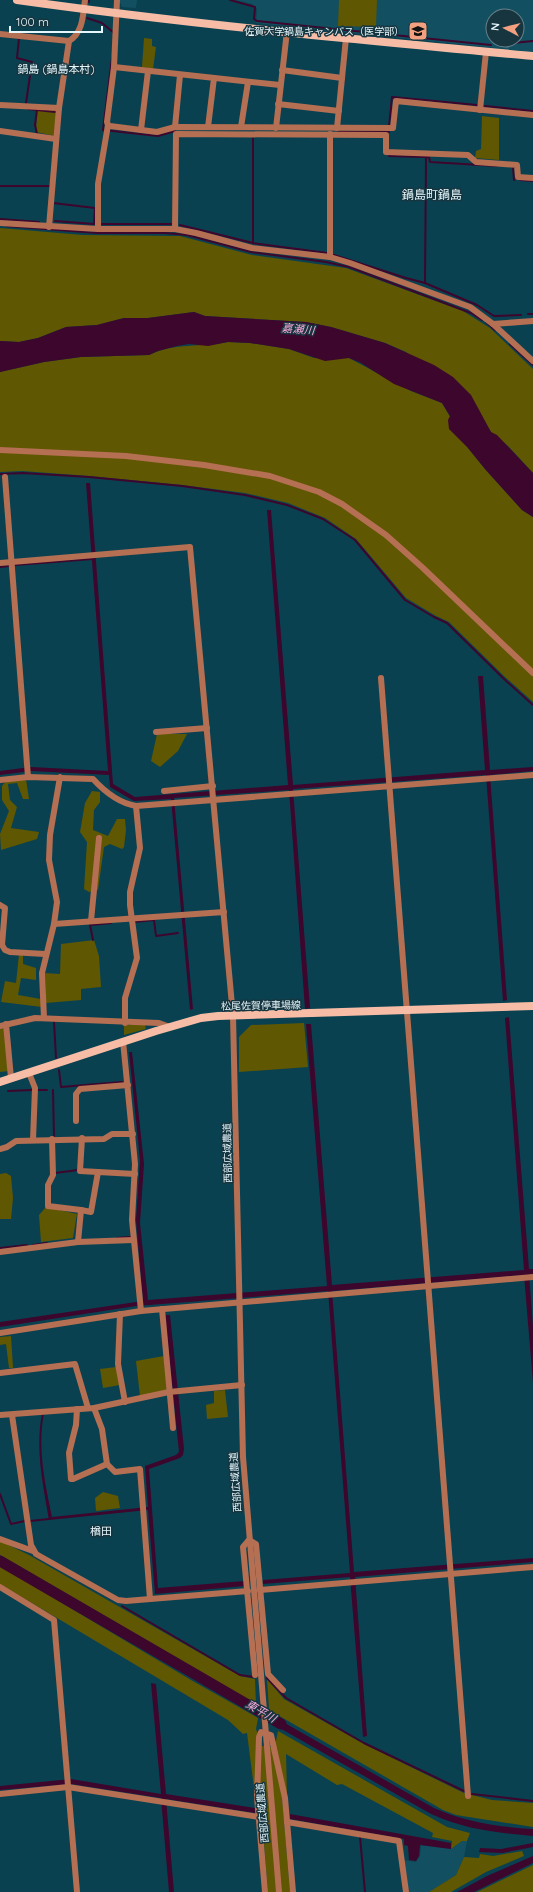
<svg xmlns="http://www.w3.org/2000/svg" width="533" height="1892" viewBox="0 0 533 1892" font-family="Quicksand,'Noto Sans JP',sans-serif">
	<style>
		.built { fill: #124f61; fill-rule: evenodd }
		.green { fill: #5f5702 }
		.water { fill: #3d062d }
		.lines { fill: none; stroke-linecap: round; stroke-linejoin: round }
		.stream { stroke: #3d062d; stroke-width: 2 }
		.river { stroke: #3d062d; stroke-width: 11 }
		.minor { stroke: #b56f53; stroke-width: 6 }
		.major { stroke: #f6bca5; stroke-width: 8 }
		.labels { text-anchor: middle; stroke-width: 3; stroke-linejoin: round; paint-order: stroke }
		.poi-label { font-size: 10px; fill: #e5f6fc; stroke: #17353f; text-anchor: end }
		.street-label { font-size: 10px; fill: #e5f6fc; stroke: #17353f }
		.neighbourhood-label { font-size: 11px; fill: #e5f6fc; stroke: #17353f }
		.water-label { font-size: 11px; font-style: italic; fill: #fbaadb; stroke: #17353f }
		.quarter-label { font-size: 12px; fill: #e5f6fc; stroke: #17353f }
	</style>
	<rect width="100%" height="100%" fill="#0a4151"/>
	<!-- built -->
	<g class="built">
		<polygon points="119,0 137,0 136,8 122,7"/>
		<path d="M235 0H533V52L256 23 257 9 252 4ZM493 16H517V40H493Z"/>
		<polygon points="462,1841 467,1841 464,1857 456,1875 429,1892 408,1892 404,1860 416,1862 420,1856 421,1845 451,1849"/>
	</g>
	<!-- green -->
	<g class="green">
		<polygon points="339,0 377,0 376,27 338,26"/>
		<polygon points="144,38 152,39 152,46 156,47 153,69 142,67"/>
		<polygon points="37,109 57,110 55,136 36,132"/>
		<polygon points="482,116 499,118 499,160 475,158 476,151 481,149"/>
		<polygon points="0,228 83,235 180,236 252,255 346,268 463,311 490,328 533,369 533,473 508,446 491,432 485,423 406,352 385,343 331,327 306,322 205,316 194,312 148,318 124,318 97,325 66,327 38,338 19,342 0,341"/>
		<path d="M228 342 250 343 289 349 314 358H349L411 391 442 403 468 448 485 469 522 510 533 517V702L504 676 449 622 436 616 406 598 356 539 325 518 288 503 245 493 182 485 89 476 22 471 0 472V372L44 362 81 357 149 355C176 342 199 348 228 342Z"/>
		<polygon points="157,734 187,734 178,751 160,767 151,761"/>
		<polygon points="26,779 29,799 23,799 17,783 8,784 10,800 17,807 11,828 39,832 37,839 1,850 0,834 9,811 2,800 2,786 6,781"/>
		<polygon points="92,791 100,792 100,802 94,810 93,830 108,836 117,819 125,819 126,830 124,847 122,849 110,844 104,847 98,890 89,892 84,889 87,842 80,832 85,803"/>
		<polygon points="94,940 99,956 101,987 81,989 81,1000 46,1003 45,973 60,974 61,944"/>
		<polygon points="19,954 23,954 23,964 36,968 36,980 21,978 18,995 41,999 42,1007 1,1002 5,981 16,983"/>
		<polygon points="304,1023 308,1067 239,1072 239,1037 251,1025"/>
		<polygon points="124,1025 145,1025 146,1029 124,1035"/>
		<polygon points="5,1028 9,1071 0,1072 0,1029"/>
		<polygon points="6,1173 11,1176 13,1198 11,1219 0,1219 0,1174"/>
		<polygon points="46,1207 77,1214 73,1238 41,1242 39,1215"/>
		<polygon points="11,1336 13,1368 9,1368 6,1344 0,1345 0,1337"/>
		<polygon points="164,1356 167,1390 140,1396 136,1361"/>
		<polygon points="116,1367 120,1385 103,1388 100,1369"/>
		<polygon points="225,1390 228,1417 207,1419 206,1405 214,1403 214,1391"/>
		<polygon points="103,1492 118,1496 120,1508 96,1511 95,1498"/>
		<polygon points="0,1541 29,1555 240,1676 255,1679 256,1704 0,1555"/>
		<polygon points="0,1566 191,1680 258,1718 256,1729 262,1746 271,1747 276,1741 278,1731 447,1827 470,1833 467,1841 462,1841 451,1849 452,1841 432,1837 433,1833 342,1784 337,1785 286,1754 287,1793 282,1796 290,1892 268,1892 260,1795 254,1788 247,1733 243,1734 228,1720 0,1584"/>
		<polygon points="267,1679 284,1699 364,1744 464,1793 492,1800 533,1803 533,1827 456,1815 443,1810 269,1710"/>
		<polygon points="522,1851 524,1856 486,1872 451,1892 429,1892 456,1875 464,1857 479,1858 480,1854 493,1856"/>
		<polygon points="533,1865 533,1892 477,1892"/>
	</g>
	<!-- water -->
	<g class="water">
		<polygon points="194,312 205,316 306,322 331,327 385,343 434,365 453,377 471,395 491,432 497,435 533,473 533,517 522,510 485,469 468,448 449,429 448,420 450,416 442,403 394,384 361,363 349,358 325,361 289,349 250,343 228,342 208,346 189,344 177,346 158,351 149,355 81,357 44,362 0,372 0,341 19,342 38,338 66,327 97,325 124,318 148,318"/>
		<polygon points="86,483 90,483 113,784 135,797 288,785 267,510 271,510 293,785 485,770 478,676 483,676 490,770 533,767 533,771 490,775 507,1000 503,1001 486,775 293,789 310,1008 305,1009 289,790 174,798 193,1009 190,1010 171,799 134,801 110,787 109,775 31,771 0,775 0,771 31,767 108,771"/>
		<polygon points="509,1017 529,1269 533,1269 533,1274 529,1274 533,1327 533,1383 524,1275 332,1291 354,1572 533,1558 533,1562 355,1577 367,1736 363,1737 350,1577 263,1584 263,1580 350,1573 328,1291 136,1306 0,1327 0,1322 143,1301 136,1220 140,1160 129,1052 132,1052 144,1164 140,1223 148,1300 327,1286 306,1024 311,1024 332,1285 524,1270 505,1018"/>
		<path d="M165 1315H170L184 1449 183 1455 180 1458 149 1469 158 1588 244 1581 245 1586 155 1594 148 1510 49 1520C43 1485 35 1449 42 1414L44 1413C37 1448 45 1483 52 1517L148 1507 145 1466 176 1455 179 1452Z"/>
		<polygon points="151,1683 156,1684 166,1794 255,1808 255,1813 166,1799 174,1892 169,1892 161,1798 71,1784 0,1790 0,1786 71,1779 161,1794"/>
		<path d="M269 1714 434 1808C465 1822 499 1827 533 1829V1836C498 1833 463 1829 431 1814L269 1722Z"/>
		<polygon points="290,1814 451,1843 451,1849 420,1845 419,1856 416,1861 409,1860 408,1846 404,1845 404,1839 290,1819"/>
		<polygon points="533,1843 533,1847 502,1853 479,1852 480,1848 501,1849"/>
		<polygon points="533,1856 533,1863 474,1892 457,1892 487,1876"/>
	</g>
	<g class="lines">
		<!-- stream -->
		<g class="stream">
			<polyline points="230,0 255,7 254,19 257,21 491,45"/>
			<polyline points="89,2 89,0"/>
			<polyline points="87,18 102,23 113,32"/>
			<polyline points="19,38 17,58 32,62 26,103"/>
			<polyline points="502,44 533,41"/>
			<polyline points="112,58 103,130 158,136 175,131"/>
			<polyline points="485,106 533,111"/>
			<polyline points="28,109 37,110 35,125 37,134"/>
			<polyline points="37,110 55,112"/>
			<polyline points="389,126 392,97 477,105"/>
			<polyline points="338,132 389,132"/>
			<polyline points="253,138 253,243"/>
			<polyline points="389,156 426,157 429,157 430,162 497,166"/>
			<polyline points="513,167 514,180"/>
			<polyline points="520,180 533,181"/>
			<polyline points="0,186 50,186"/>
			<polyline points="53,203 95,208 94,224 55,221"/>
			<polyline points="0,219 39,222"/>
			<polyline points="102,224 171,224"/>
			<polyline points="180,225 253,243 327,253"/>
			<polyline points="7,226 97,233 165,233 187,235 251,252 326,262 349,267 471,313 482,320"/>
			<polyline points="334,255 406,278 425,283 477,305 494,316 521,315"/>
			<polyline points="425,283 426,157"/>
			<polyline points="528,314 533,314"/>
			<polyline points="486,322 495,330"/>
			<polyline points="510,344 533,365"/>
			<polyline points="0,474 23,473 89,477 182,486 245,495 287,505 323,519 355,540 405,600 434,617 447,623 503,678 533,705"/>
			<polyline points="15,565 92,559"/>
			<polyline points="0,567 9,566"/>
			<polyline points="134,922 154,920 156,936 178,933"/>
			<polyline points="93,940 90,925 111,923"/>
			<polyline points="54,1022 56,1058"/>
			<polyline points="59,1070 61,1087 122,1082"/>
			<polyline points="37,1090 47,1090"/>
			<polyline points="53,1090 54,1139"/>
			<polyline points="8,1091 32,1090"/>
			<polyline points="55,1173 78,1170"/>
			<polyline points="117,1238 130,1237"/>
			<polyline points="33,1245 47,1243"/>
			<polyline points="0,1248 27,1245"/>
			<polyline points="0,1494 11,1524 25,1521"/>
			<polyline points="30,1521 49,1519"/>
			<polyline points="122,1606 240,1675 254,1677"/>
			<polyline points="267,1678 286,1698 364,1743 464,1791"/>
			<polyline points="472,1794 533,1801"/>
			<polyline points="360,1837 365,1892"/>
		</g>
		<!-- river -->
		<polyline class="river" points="0,1561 281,1724"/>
		<!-- minor -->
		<g class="minor">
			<polyline points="117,0 114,67 107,122 108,125 110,126 157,132 175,127 393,128 396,101 533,115"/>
			<polyline points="0,34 69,41"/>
			<polyline points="114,67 280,85"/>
			<polyline points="282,70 342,78"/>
			<polyline points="278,104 339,111"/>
			<polyline points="0,105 59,108"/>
			<polyline points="480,110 486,52"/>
			<polyline points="175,127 180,75"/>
			<polyline points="208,127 214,78"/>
			<polyline points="241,127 248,82"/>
			<polyline points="276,128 287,31"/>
			<polyline points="337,128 346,38"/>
			<polyline points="141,130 148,71"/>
			<polyline points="0,131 56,139"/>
			<polyline points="330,134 330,257"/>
			<polyline points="0,223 98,229 175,229 196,233 252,248 330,257 350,263 470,307 493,324 533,361"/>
			<path d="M49 227 59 108 69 41C83 33 83 15 85 0"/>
			<polyline points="98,229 98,184 108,125"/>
			<polyline points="175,229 176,134 386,135 386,152 468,155 476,162 517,165 518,177 533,178"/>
			<polyline points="493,324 533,321"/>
			<polyline points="0,450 126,456 204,465 270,476 319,492 342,504 386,535 423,568 533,673"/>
			<polyline points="5,477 28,777"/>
			<polyline points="0,563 190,547 233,1016 243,1457 279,1892"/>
			<polyline points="381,678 468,1796"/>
			<polyline points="156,732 207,728"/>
			<path d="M0 780 28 777 93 779C104 791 119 803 136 806L533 775"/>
			<polyline points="164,791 213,786"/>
			<polyline points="0,905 5,908 2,945 5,950 10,952 45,954"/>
			<polyline points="91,921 99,838"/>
			<polyline points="54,924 224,912"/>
			<polyline points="44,1018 42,973 54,924 57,902 49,860 50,835 60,777"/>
			<polyline points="125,1023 125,998 137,958 130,905 130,892 140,848 136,806"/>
			<polyline points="6,1024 11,1078"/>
			<polyline points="0,1026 35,1018 159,1023 170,1027"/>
			<polyline points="123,1041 135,1164 132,1220 141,1311"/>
			<polyline points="29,1073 35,1088 33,1140"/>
			<polyline points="76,1121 76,1094 80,1089 128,1085"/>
			<polyline points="82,1138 80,1171 98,1172"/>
			<polyline points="52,1139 53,1175 48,1185 48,1206 81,1210 78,1242"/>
			<polyline points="0,1149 7,1147 16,1141 104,1139 112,1134 133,1134"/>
			<polyline points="81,1210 91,1212 98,1172 135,1174"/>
			<polyline points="0,1252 78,1242 133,1240"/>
			<polyline points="162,1309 173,1428"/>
			<polyline points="120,1314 118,1364 125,1402"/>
			<polyline points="0,1333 141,1311 533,1277"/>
			<polyline points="0,1373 75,1364 88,1408"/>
			<polyline points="94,1408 102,1429 107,1464"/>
			<polyline points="77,1409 76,1425 69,1453 71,1479 73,1479 107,1464 115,1472 140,1469 150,1599"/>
			<polyline points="0,1415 94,1408 169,1392 242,1385"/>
			<polyline points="12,1415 31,1545 36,1554 118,1600 126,1601 248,1591"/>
			<polyline points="0,1539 33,1551"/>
			<polyline points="249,1540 256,1544 268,1674 283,1690"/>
			<polyline points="249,1540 243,1547 255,1675"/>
			<polyline points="0,1587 54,1620 77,1892"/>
			<polyline points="260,1590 533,1567"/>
			<polyline points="0,1794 68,1787 259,1817"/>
			<polyline points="287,1822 399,1841 406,1892"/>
			<polyline points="265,1892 257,1797 259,1737 261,1732 271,1735 285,1798 293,1892"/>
		</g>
		<!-- major -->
		<g class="major">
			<path d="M17 0C188 24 361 40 533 56"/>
			<polyline points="0,1082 156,1031 201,1018 218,1016 533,1006"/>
		</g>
	</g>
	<!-- icons -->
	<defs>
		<symbol id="university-square" viewBox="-11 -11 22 22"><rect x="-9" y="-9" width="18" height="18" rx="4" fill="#f2a07f" stroke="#17353f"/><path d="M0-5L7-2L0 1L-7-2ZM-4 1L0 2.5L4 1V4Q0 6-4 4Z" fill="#111"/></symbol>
	</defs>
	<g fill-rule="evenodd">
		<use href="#university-square" x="407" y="20" width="22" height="22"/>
	</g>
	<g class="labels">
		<!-- poi labels -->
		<g class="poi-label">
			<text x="404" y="35">佐賀大学鍋島キャンパス（医学部）</text>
		</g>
		<!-- street labels -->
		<g class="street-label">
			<text transform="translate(261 1005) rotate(-1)" y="4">松尾佐賀停車場線</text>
			<text transform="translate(227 1153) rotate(-91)" y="4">西部広域農道</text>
			<text transform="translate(235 1482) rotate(-94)" y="4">西部広域農道</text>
			<text transform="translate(262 1813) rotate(-95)" y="4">西部広域農道</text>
		</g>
		<!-- neighbourhood labels -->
		<g class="neighbourhood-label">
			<text x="56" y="73">鍋島 (鍋島本村)</text>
			<text x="101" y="1535">楢田</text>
		</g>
		<!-- water labels -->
		<g class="water-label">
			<text transform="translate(298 329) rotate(5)" y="4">嘉瀬川</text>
			<text transform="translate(261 1711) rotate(30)" y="4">東平川</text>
		</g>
		<!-- quarter labels -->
		<g class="quarter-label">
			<text x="432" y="199">鍋島町鍋島</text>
		</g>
	</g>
	<!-- north arrow -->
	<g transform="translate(505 28) rotate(277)"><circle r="19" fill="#17353f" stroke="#69828b"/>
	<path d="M0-3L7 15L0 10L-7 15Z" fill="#f2a07f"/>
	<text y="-6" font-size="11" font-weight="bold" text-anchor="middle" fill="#e5f6fc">N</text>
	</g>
	<!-- scale -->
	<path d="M10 26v6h92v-6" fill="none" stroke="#e5f6fc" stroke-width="2"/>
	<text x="16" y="26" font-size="12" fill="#e5f6fc" stroke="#17353f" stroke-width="3" paint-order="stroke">100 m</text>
</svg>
